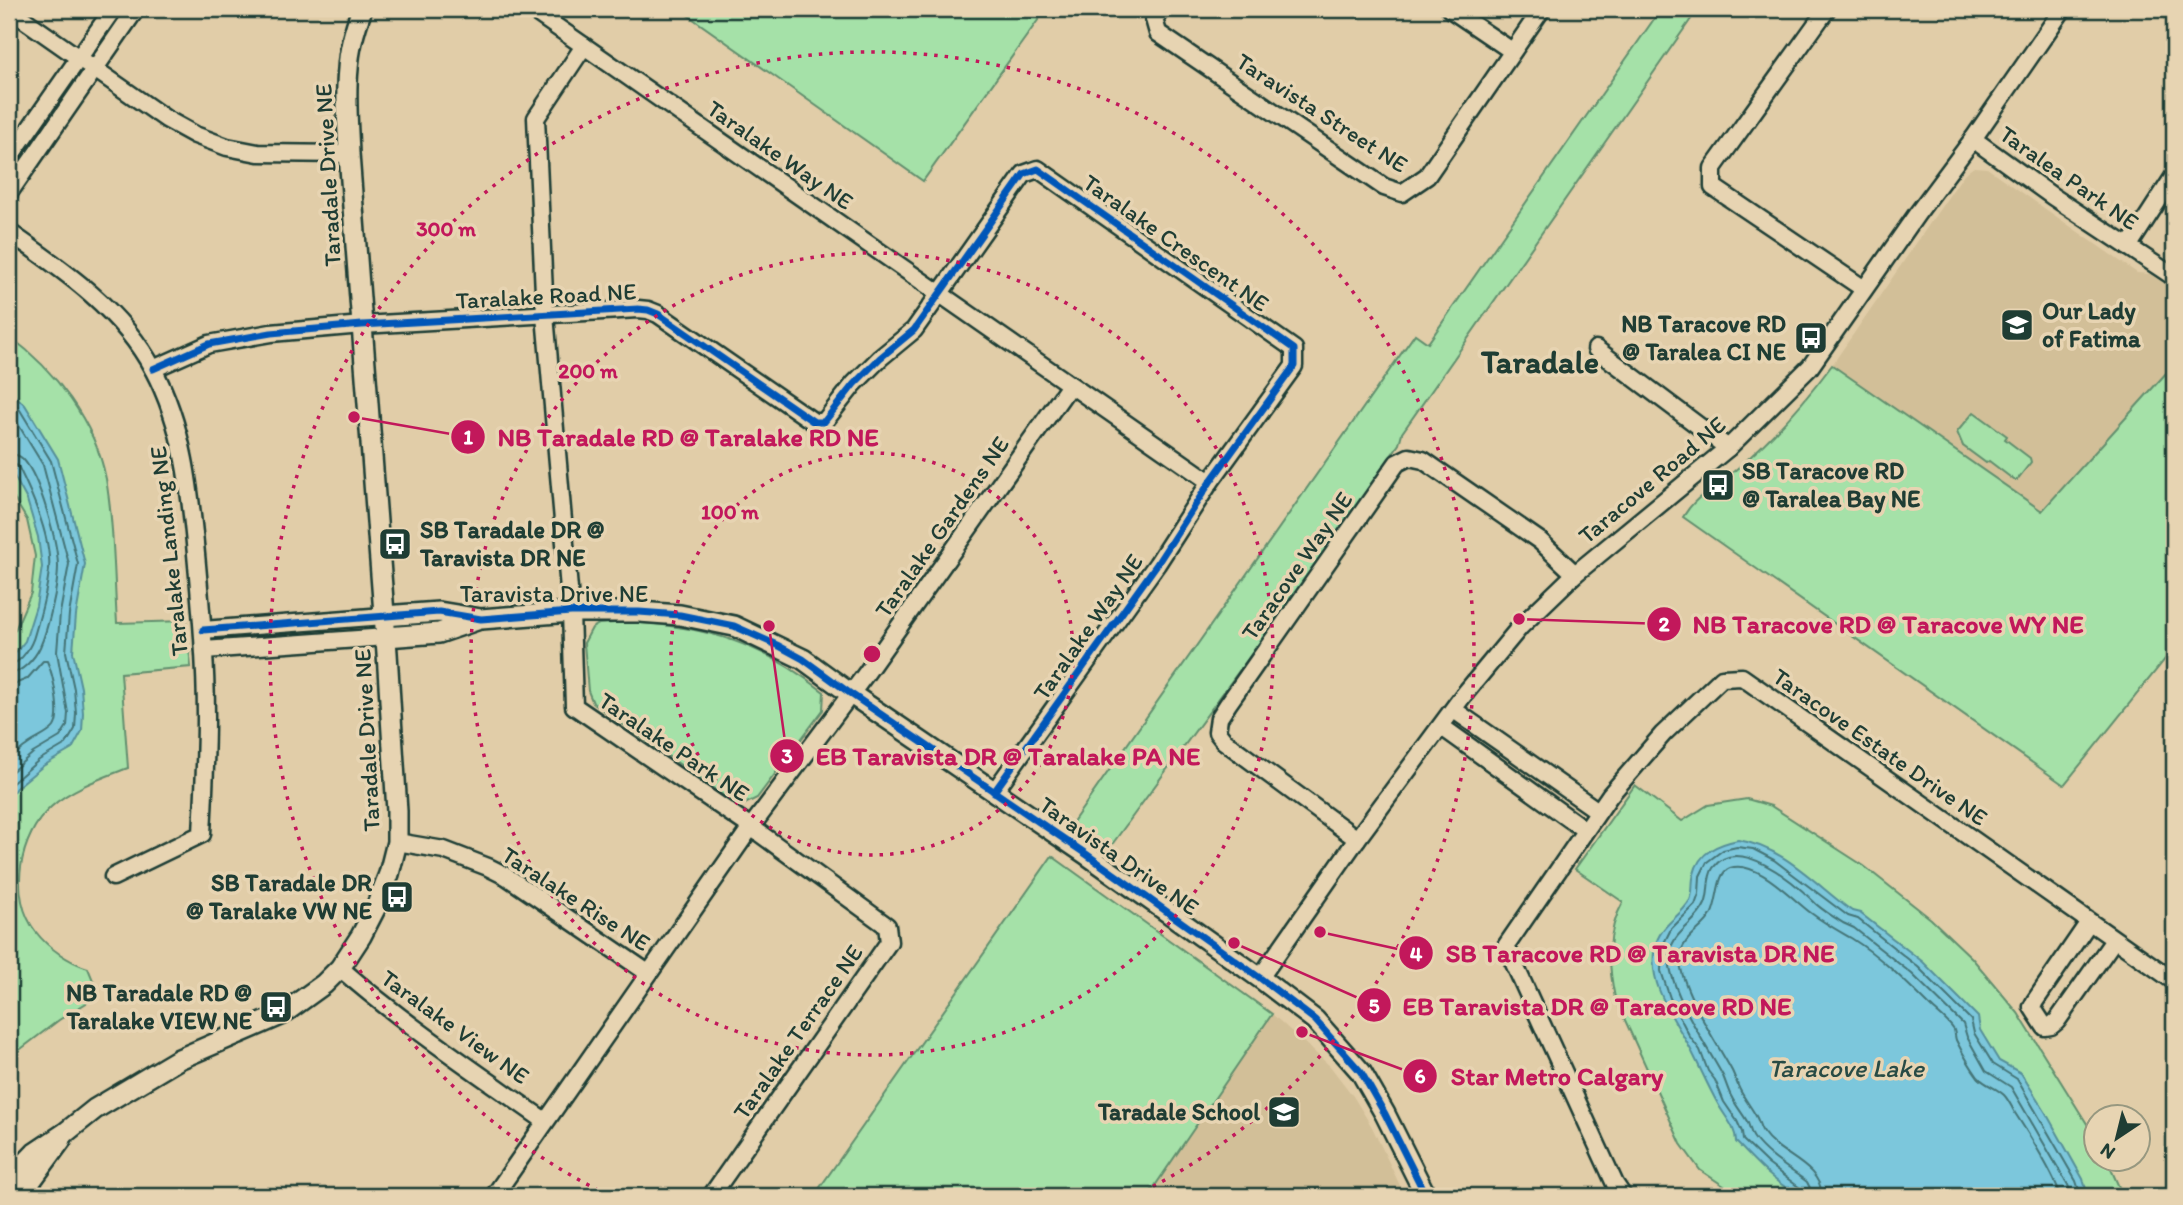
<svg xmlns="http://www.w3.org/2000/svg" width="2183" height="1205" viewBox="0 0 2183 1205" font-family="Itim,sans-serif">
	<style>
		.built { fill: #d2bf98 }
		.green { fill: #a5e1a8; stroke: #628f6e; stroke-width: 2 }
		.water { fill: #7cc7dc; stroke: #579099; stroke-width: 2 }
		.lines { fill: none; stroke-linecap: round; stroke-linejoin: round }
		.shore { stroke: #447477; stroke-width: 2 }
		.minor-casing { stroke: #1f3d34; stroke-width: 21 }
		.tertiary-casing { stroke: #1f3d34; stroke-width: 24 }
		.minor { stroke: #e7d4b2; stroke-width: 16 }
		.tertiary { stroke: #e7d4b2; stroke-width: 19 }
		.cycleway-casing { stroke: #e7d4b2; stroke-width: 11 }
		.cycleway { stroke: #0057b8; stroke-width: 7 }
		.ring { fill: none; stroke: #c2185b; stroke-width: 3.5; stroke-dasharray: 3.5 7 }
		.labels { text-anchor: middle; stroke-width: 7; stroke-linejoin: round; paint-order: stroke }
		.street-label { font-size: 24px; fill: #1f3d34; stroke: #e7d4b2 }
		.poi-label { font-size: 24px; font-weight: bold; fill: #1f3d34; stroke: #e7d4b2; text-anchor: end }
		.water-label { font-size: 26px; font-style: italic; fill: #284b45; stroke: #e7d4b2 }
		.district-label { font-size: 32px; font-weight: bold; fill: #1f3d34; stroke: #e7d4b2 }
		.centre { fill: #c2185b; stroke: #e7d4b2; stroke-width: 3.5 }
		.ring-label { font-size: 21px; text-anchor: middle; font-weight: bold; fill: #c2185b; stroke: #e7d4b2; stroke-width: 7; stroke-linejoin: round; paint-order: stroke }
		.leader { fill: none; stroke: #c2185b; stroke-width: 2.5 }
		.callout-dot { fill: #c2185b; stroke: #e7d4b2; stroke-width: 2.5 }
		.mark-label { font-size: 21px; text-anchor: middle; font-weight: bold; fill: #fff }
		.callout-label { font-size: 26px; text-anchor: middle; font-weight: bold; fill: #c2185b; stroke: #e7d4b2; stroke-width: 7; stroke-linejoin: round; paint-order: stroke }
	</style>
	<rect width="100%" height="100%" fill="#e1cda8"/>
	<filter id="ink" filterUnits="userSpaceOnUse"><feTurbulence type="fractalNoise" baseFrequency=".0143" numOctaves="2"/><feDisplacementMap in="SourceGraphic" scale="14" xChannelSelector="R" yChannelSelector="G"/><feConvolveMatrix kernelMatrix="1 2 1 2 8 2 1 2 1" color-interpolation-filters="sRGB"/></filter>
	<g filter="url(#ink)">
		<!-- built -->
		<g class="built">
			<polygon points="1974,167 1987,168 2137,273 2150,274 2174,290 2174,360 2168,371 2042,512 1832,365 1964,174"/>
			<polygon points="1272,1014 1330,1066 1353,1096 1372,1127 1405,1196 1148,1196"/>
		</g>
		<!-- green -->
		<g class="green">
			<polygon points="679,9 1046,9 923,181"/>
			<polygon points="1661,9 1698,9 1402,433 1399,444 1313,570 1105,854 1068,829 1415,334 1428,343"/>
			<path d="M9 336C55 370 95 422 106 479 114 526 114 576 117 623L186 621 191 667 121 673 128 768C102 778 72 788 51 807 19 836 8 896 36 932 48 948 69 962 88 968L99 995 59 1020 9 1058V637L15 630 31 593 35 556 27 520 9 490Z"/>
			<path d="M1832 365 2042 511 2168 371 2174 376V648L2064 785 1683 517C1696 495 1713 489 1732 473 1769 442 1803 404 1832 365Z"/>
			<polygon points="1974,412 2007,436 2005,439 2030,458 2031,462 2017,480 2014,480 1989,461 1986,463 1963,446 1957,432"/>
			<path d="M631 622C709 627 761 643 824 692L823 710 757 798 743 805 734 803 593 703 588 691 584 643 592 628 599 624Z"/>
			<path d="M1635 785 1682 821 1708 805 1747 799 1771 806 1864 866 1931 919 1972 958 2018 1013 2094 1135 2096 1160H2107L2123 1196H1739L1700 1170 1681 1144 1615 998C1608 964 1606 933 1623 902L1575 869Z"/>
			<polygon points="1052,856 1272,1014 1148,1196 814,1196"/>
		</g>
		<!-- water -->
		<g class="water">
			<polygon points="9,390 25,405 58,459 85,564 76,615 73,652 81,688 83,713 82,731 72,749 43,766 16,788 9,797 9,661 25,641 36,606 42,567 38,537 27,500 9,467"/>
			<path d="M1738 840C1784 847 1816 885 1852 911L1860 913 1923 962 1978 1017 1980 1030 1999 1061 2021 1073 2046 1113 2083 1179 2088 1196H1802C1776 1186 1755 1161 1736 1142 1736 1127 1725 1117 1718 1104 1709 1088 1702 1072 1694 1056 1678 1023 1646 986 1655 947 1660 924 1680 918 1690 900 1694 891 1691 883 1694 874 1699 852 1718 844 1738 840Z"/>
		</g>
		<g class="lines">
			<!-- shore -->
			<g class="shore">
				<polyline points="9,399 20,410 51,461 78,564 69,614 66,652 74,689 76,713 75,729 66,744 39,760 9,786"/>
				<polyline points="9,411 13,416 43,465 69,564 60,613 57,652 68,713 67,726 60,737 33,753 9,774"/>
				<path d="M9 454C15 454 19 455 23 459 40 477 58 543 58 567 58 587 48 629 40 647 35 658 22 673 9 674"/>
				<path d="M9 463 18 466C32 494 52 539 49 570 47 591 41 613 35 633 32 645 22 663 9 665"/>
				<path d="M9 684 17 683 27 679 43 661H47C53 674 62 715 54 727 48 735 34 739 26 746 20 750 15 755 9 760"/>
				<polyline points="1803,1196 1800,1188 1768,1164 1743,1140 1742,1132 1737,1121 1724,1102 1715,1080 1708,1071 1700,1050 1690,1037 1670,998 1661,971 1662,947 1671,929 1695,905 1699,894 1700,876 1707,862 1723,850 1737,847 1753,849 1774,860 1848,916 1858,919 1918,967 1971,1020 1974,1033 1993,1064 2017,1079 2076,1181 2081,1196"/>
				<path d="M1811 1196 1810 1188 1807 1182C1790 1169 1767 1156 1754 1138 1751 1134 1750 1128 1748 1123 1743 1114 1736 1106 1731 1096 1728 1090 1726 1083 1723 1076 1708 1048 1663 982 1670 951 1675 930 1697 923 1705 904 1710 893 1706 879 1713 868 1737 834 1794 882 1813 901 1821 910 1833 916 1843 923L1854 928 1912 974 1963 1024 1967 1037 1986 1071 2011 1087 2068 1185 2072 1196"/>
				<path d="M1822 1196C1821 1164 1779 1156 1763 1132 1760 1128 1759 1122 1757 1118 1752 1108 1745 1100 1740 1090 1737 1084 1735 1077 1732 1071 1718 1045 1678 985 1680 957 1682 937 1703 930 1711 915 1719 901 1716 873 1730 868 1756 859 1792 899 1811 913 1824 923 1837 930 1851 938 1880 956 1907 983 1931 1007 1938 1014 1949 1022 1954 1030 1955 1033 1955 1037 1956 1040 1962 1052 1970 1066 1978 1077 1985 1085 1996 1087 2004 1095 2008 1099 2012 1107 2015 1113 2030 1136 2052 1170 2061 1196"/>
			</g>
			<defs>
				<g id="minor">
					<polyline points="9,9 166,119 195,135 227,147 258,153 349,154"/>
					<polyline points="531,9 1210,482"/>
					<polyline points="1162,9 1154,19 1158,33 1384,187 1402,193 1427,176 1542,9"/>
					<polyline points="1450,9 1512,51"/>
					<polyline points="1827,9 1713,168 1713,187 1864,289"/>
					<polyline points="584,46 536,118 545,315 571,612 574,706 751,827 887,926 889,942 711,1196"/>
					<polyline points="1973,139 2052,196 2174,277"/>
					<polyline points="9,158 113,9"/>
					<polyline points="9,193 136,9"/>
					<path d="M9 232C62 269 122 310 153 369 184 427 190 490 196 554 201 608 206 663 206 717 206 756 204 795 202 834L113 877"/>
					<polyline points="2128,247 2174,176"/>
					<polyline points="1596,349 1728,448"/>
					<polyline points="153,369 209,344 271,333 362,325 638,309 648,310 658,314 814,422 824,422 854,384 880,358 914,330 1024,174 1038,169 1294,349 1294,366 1210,482 1157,564 994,792"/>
					<polyline points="203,630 384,616"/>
					<polyline points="204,650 386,637"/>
					<polyline points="1454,710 1598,811"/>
					<polyline points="1442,727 1585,830"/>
					<polyline points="1357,839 1224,741 1217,732 1219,718 1228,704 1397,463 1409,457 1423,460 1540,541 1575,574"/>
					<polyline points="397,842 444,850 488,867 506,876 648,973"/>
					<polyline points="2089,922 2035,1001 2032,1007 2045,1027 2051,1026 2057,1021 2114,940"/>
					<path d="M340 968C404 1024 476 1072 545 1121"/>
					<polyline points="1260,978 1357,839 1462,697 1520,627 1575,574 1728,448 1810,367 1917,214 1973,139 2063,9"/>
					<polyline points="494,1196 751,827 865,675 1070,385"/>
					<polyline points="1623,1196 1615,1184 1506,946 1610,795 1663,734 1722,678 1742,677 2174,981"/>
				</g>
				<g id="tertiary">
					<polyline points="384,616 439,612 481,619 571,612 639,612 680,615 734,626 803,659 851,694 1086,854 1260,978 1315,1020 1361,1072 1385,1114 1426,1196"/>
					<polyline points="386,637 439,633 477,620"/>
					<path d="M9 1180 35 1153 65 1133 95 1109 179 1059 281 1015 324 984 340 968 361 936 377 905 389 874 397 842V811L387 653 349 154C348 126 345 97 348 69 349 48 355 28 362 9"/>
					<polyline points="20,1196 61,1140"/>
				</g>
			</defs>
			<!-- minor casing -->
			<use href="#minor" class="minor-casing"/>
			<!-- tertiary casing -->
			<use href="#tertiary" class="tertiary-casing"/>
			<!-- minor -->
			<use href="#minor" class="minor"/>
			<!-- tertiary -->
			<use href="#tertiary" class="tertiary"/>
			<defs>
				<g id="cycleway">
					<polyline points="153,369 209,344 271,333 362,325 638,309 648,310 658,314 814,422 824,422 854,384 880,358 914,330 1024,174 1038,169 1294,349 1294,366 1210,482 1157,564 994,792"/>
					<polyline points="203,630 439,612 481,619 571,612 639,612 680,615 734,626 779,646 803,659 851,694 1086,854 1260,978 1315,1020 1361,1072 1385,1114 1426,1196"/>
				</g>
			</defs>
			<!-- cycleway casing -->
			<use href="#cycleway" class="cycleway-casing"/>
			<!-- cycleway -->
			<use href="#cycleway" class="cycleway"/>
		</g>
	</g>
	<!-- distance rings -->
	<g class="ring">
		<circle cx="872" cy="654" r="201"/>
		<circle cx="872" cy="654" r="401"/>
		<path d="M608 1195A602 602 0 1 1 1136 1195"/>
	</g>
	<!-- icons -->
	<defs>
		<symbol id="school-square" viewBox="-11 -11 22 22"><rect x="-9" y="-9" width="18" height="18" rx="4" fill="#1f3d34" stroke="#e7d4b2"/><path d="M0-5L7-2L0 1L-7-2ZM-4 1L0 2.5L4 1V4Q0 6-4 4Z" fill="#fff"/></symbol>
		<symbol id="bus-square" viewBox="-11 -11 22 22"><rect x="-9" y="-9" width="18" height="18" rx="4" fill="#1f3d34" stroke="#e7d4b2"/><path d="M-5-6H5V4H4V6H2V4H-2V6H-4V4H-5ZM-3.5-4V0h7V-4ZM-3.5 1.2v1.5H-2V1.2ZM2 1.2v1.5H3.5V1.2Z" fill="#fff"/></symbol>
	</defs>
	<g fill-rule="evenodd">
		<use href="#school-square" x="1998" y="306" width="38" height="38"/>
		<use href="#bus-square" x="1792" y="319" width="38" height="38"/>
		<use href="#bus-square" x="1699" y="466" width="38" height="38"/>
		<use href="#bus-square" x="376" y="525" width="38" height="38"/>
		<use href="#bus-square" x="378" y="878" width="38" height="38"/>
		<use href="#bus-square" x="257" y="988" width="38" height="38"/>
		<use href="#school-square" x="1265" y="1093" width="38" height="38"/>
	</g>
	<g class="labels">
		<!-- street labels -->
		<g class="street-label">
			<text transform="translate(1322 113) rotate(33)" y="8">Taravista Street NE</text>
			<text transform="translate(780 155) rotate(35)" y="8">Taralake Way NE</text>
			<text transform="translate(328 175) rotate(-93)" y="8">Taradale Drive NE</text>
			<text transform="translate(2069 178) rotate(35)" y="8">Taralea Park NE</text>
			<text transform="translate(1176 243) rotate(35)" y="8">Taralake Crescent NE</text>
			<text transform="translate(546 296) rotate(-3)" y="8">Taralake Road NE</text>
			<text transform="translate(1652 480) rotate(-40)" y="8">Taracove Road NE</text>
			<text transform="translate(942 527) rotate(-55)" y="8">Taralake Gardens NE</text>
			<text transform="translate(169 551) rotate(-96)" y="8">Taralake Landing NE</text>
			<text transform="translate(1297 566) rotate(-55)" y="8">Taracove Way NE</text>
			<text x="554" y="602">Taravista Drive NE</text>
			<text transform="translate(1088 627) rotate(-55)" y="8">Taralake Way NE</text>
			<text transform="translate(367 740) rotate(-93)" y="8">Taradale Drive NE</text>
			<text transform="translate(674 747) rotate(34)" y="8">Taralake Park NE</text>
			<text transform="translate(1880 747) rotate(35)" y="8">Taracove Estate Drive NE</text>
			<text transform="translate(1119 856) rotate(35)" y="8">Taravista Drive NE</text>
			<text transform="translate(576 899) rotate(33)" y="8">Taralake Rise NE</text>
			<text transform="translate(455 1027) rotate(36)" y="8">Taralake View NE</text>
			<text transform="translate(798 1032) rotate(-55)" y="8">Taralake Terrace NE</text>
		</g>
		<!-- poi labels -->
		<g class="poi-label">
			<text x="2042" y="319" text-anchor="start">Our Lady<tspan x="2042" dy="28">of Fatima</tspan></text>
			<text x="1786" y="332">NB Taracove RD<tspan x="1786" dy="28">@ Taralea CI NE</tspan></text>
			<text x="1742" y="479" text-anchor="start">SB Taracove RD<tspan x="1742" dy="28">@ Taralea Bay NE</tspan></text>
			<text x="420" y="538" text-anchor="start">SB Taradale DR @<tspan x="420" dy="28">Taravista DR NE</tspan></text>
			<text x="372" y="891">SB Taradale DR<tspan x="372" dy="28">@ Taralake VW NE</tspan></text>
			<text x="252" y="1001">NB Taradale RD @<tspan x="252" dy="28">Taralake VIEW NE</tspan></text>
			<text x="1260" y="1120">Taradale School</text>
		</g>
		<!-- water labels -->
		<g class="water-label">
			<text x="1846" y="1077">Taracove Lake</text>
		</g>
		<!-- district labels -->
		<g class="district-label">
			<text x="1540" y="373">Taradale</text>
		</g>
	</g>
	<circle cx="872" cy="654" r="10" class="centre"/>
	<g class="ring-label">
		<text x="446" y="236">300 m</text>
		<text x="588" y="378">200 m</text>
		<text x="730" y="519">100 m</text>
	</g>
	<!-- callouts -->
	<path class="leader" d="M354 417L468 437M1519 619L1664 624M769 626L787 756M1320 932L1416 953M1234 943L1374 1005M1302 1032L1420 1076"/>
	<g class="callout-dot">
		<circle cx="354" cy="417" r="7"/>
		<circle cx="1519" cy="619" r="7"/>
		<circle cx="769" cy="626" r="7"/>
		<circle cx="1320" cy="932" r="7"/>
		<circle cx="1234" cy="943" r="7"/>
		<circle cx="1302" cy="1032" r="7"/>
		<circle cx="468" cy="437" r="18"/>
		<circle cx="1664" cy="624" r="18"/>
		<circle cx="787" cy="756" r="18"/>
		<circle cx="1416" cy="953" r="18"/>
		<circle cx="1374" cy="1005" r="18"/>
		<circle cx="1420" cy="1076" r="18"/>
	</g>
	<g class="mark-label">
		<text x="468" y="444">1</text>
		<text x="1664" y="631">2</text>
		<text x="787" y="763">3</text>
		<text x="1416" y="961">4</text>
		<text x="1374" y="1013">5</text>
		<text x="1420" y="1083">6</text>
	</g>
	<g class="callout-label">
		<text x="688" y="446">NB Taradale RD @ Taralake RD NE</text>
		<text x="1888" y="633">NB Taracove RD @ Taracove WY NE</text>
		<text x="1008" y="765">EB Taravista DR @ Taralake PA NE</text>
		<text x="1640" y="962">SB Taracove RD @ Taravista DR NE</text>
		<text x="1597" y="1015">EB Taravista DR @ Taracove RD NE</text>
		<text x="1557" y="1085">Star Metro Calgary</text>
	</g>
	<!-- margin -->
	<rect width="2183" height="1205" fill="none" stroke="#e7d4b2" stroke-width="35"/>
	<rect x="18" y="18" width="2148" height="1170" fill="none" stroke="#1f3d34" stroke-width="2.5" filter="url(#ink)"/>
	<!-- north arrow -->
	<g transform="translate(2117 1138) rotate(215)"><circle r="33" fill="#e7d4b2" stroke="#979880" stroke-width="2"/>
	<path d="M0-5L12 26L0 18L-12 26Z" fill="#1f3d34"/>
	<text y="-10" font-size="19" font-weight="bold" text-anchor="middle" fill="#1f3d34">N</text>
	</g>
</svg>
